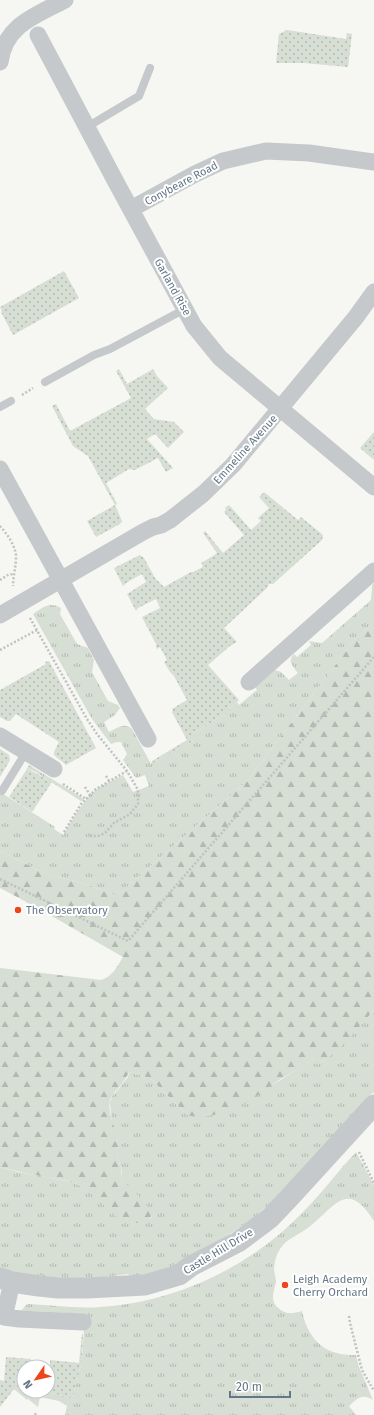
<svg xmlns="http://www.w3.org/2000/svg" width="374" height="1415" viewBox="0 0 374 1415" font-family="'Fira Sans',sans-serif">
	<style>
		.grass { fill: url(#grass-tufts) }
		.forest { fill: url(#forest-firs) }
		.garden { fill: url(#garden-dots) }
		.lines { fill: none; stroke-linecap: round; stroke-linejoin: round }
		.path { stroke: #bfc1c3; stroke-width: 2.5; stroke-dasharray: 2 2; stroke-linecap: butt }
		.service { stroke: #c5c9cc; stroke-width: 8 }
		.minor { stroke: #c5c9cc; stroke-width: 17 }
		.tertiary { stroke: #c5c9cc; stroke-width: 21 }
		.poi-dot { fill: #ee461b; stroke: #fff; stroke-width: 1.5 }
		.labels { text-anchor: middle; stroke-width: 4; stroke-linejoin: round; paint-order: stroke }
		.street-label { font-size: 11px; fill: #637786; stroke: #fff }
		.poi-label { font-size: 11px; fill: #637786; stroke: #fff; text-anchor: start }
	</style>
	<defs>
		<pattern id="grass-tufts" width="24" height="20" patternUnits="userSpaceOnUse"><rect width="24" height="20" fill="#d7ded3"/><path d="M3 7l-1-3M5 7V3M7 7l1-3M15 17l-1-3M17 17v-4M19 17l1-3" fill="none" stroke="#b2b9b1"/></pattern>
		<pattern id="forest-firs" width="22" height="20" patternUnits="userSpaceOnUse"><rect width="22" height="20" fill="#d7ded3"/><path d="M5 1l3.5 6h-7zM16 11l3.5 6h-7z" fill="#b2b9b1"/></pattern>
		<pattern id="garden-dots" width="8" height="8" patternUnits="userSpaceOnUse"><rect width="8" height="8" fill="#d7ded3"/><path d="M2 2h.1M6 6h.1" fill="none" stroke="#b2b9b1" stroke-width="1.8" stroke-linecap="round"/></pattern>
	</defs>
	<rect width="100%" height="100%" fill="#f6f6f2"/>
	<!-- grass -->
	<g class="grass">
		<path d="M374 583V623L356 638 247 781 119 894 115 895 79 882 57 877 42 872 0 851V792L55 827 54 829 63 835C73 820 81 802 96 790 104 784 115 780 123 775L133 792 149 786 145 775 136 778 123 760 127 754 121 742H117L111 744 92 719 33 614C43 607 50 601 61 608L60 614 77 644 88 648 94 660 92 672 108 701 118 705 120 708 115 715 104 722 109 732C118 728 124 722 132 729L151 764 193 741 191 738 192 734 230 711 229 709 237 702 239 705 257 690 255 687 275 670 281 672 289 680 298 673C293 667 287 661 294 654L297 657 311 645 309 641 322 643 371 600 372 585Z"/>
		<polygon points="29,765 81,797 84,800 81,801 34,771 28,769 26,770"/>
		<polygon points="374,1010 374,1092 368,1097 274,1200 252,1219 174,1272 145,1281 127,1274 99,1278 69,1279 17,1273 0,1269 0,1167 18,1172 72,1182 81,1186 89,1191 124,1221 150,1219 152,1216 122,1180 122,1172 118,1158 118,1142 112,1123 110,1103 112,1096 116,1092 128,1077 129,1072 150,1078 187,1115 254,1097 313,1059 322,1062 338,1049"/>
		<path d="M356 1152 374 1185V1221C347 1178 335 1207 309 1227 299 1235 287 1238 280 1249 276 1255 274 1263 274 1269 274 1273 276 1278 276 1282 275 1287 273 1291 273 1296 273 1301 274 1304 277 1307 286 1315 291 1314 302 1311 306 1330 316 1348 337 1353 343 1355 350 1355 356 1355L359 1367 373 1400C363 1393 357 1398 349 1406L356 1415H65L67 1406 59 1401 40 1397 38 1407 28 1399 33 1391H43L71 1398 73 1397 82 1360 85 1314 34 1311 16 1312 17 1310H22L25 1306 28 1304C52 1305 76 1309 101 1307 177 1302 252 1266 304 1211 323 1192 338 1171 356 1152Z"/>
	</g>
	<!-- forest -->
	<path class="forest" d="M374 623V1010C360 1025 336 1057 317 1064L313 1059C302 1067 290 1073 279 1080 273 1084 268 1089 262 1093 243 1105 209 1122 187 1115L150 1078 129 1072C125 1083 112 1093 110 1100 107 1115 117 1129 118 1143 119 1148 117 1153 118 1158 120 1166 122 1172 122 1180L143 1200 152 1214C150 1224 135 1224 126 1222 113 1218 95 1193 80 1186 70 1180 57 1179 45 1177 30 1174 15 1171 0 1167V968L101 980C112 977 117 967 123 957L36 907 0 888V851L42 872 57 877 79 882 115 895 119 894 247 781 356 638Z"/>
	<!-- garden -->
	<g class="garden">
		<polygon points="287,30 346,39 347,33 352,34 348,67 304,63 276,63 279,34"/>
		<polygon points="64,271 79,298 13,335 1,312 2,311 0,307"/>
		<polygon points="119,369 127,384 153,369 157,376 168,388 145,409 154,419 174,422 184,432 168,448 155,434 147,439 173,468 166,472 158,458 135,470 129,469 106,483 117,504 115,505 122,521 120,524 96,537 87,521 115,505 88,456 73,446 52,406 56,404 70,431 131,398 116,371"/>
		<polygon points="374,432 374,460 360,448"/>
		<polygon points="264,492 298,520 301,517 323,535 322,540 273,584 269,584 267,588 224,628 237,642 230,646 208,665 239,700 229,709 230,711 192,734 193,736 191,738 193,741 151,764 152,761 187,740 172,712 173,711 172,709 187,700 174,676 170,672 164,662 167,660 160,647 157,649 156,647 156,644 142,617 160,608 156,599 138,608 136,611 127,594 146,582 142,574 126,583 123,586 114,568 140,555 144,558 155,578 164,587 191,572 193,572 203,567 201,563 213,556 217,553 203,533 205,531 223,553 244,535 224,512 226,510 225,508 229,505 251,530 261,521 258,518 269,508 259,497"/>
		<polygon points="49,661 96,748 66,765 54,755 54,752 59,742 16,714 10,721 7,721 0,717 0,690 46,664 45,662"/>
		<polygon points="0,749 9,755 10,760 0,777"/>
		<polygon points="28,769 52,782 32,812 9,797 25,772"/>
		<polygon points="82,1334 83,1334 82,1360 73,1397 71,1398 43,1391 48,1391 48,1367 24,1367 24,1391 33,1391 27,1400 14,1389 0,1407 0,1380 4,1381 6,1357 31,1359 31,1365 50,1366 50,1360 79,1363"/>
	</g>
	<g class="lines">
		<!-- path -->
		<g class="path">
			<polyline points="22,395 33,388"/>
			<path d="M0 526C7 534 16 546 16 557 16 567 13 576 13 586"/>
			<polyline points="0,580 8,575 13,574"/>
			<polyline points="30,618 87,719 97,734 127,771 138,790 138,804 130,814 114,823 105,833 98,836 90,836"/>
			<polyline points="0,650 37,630"/>
			<polyline points="106,776 109,781"/>
			<polyline points="63,784 86,799"/>
			<polyline points="85,787 90,795"/>
			<polyline points="64,832 81,804 96,789 127,771"/>
			<polyline points="0,879 128,941 374,657"/>
			<polyline points="359,1152 374,1183"/>
			<polyline points="349,1316 350,1323 362,1370 374,1391"/>
			<polyline points="35,1415 36,1412"/>
		</g>
		<!-- service -->
		<g class="service">
			<polyline points="87,127 139,96 150,68"/>
			<polyline points="45,382 94,355 110,349 185,309"/>
			<polyline points="0,407 11,401"/>
			<polyline points="2,791 26,752"/>
		</g>
		<!-- minor -->
		<g class="minor">
			<polyline points="38,35 117,184 194,326 220,358 374,487"/>
			<path d="M0 62C5 25 35 16 65 0"/>
			<polyline points="131,209 195,174 223,161 266,151 309,153 374,162"/>
			<polyline points="0,469 148,739"/>
			<polyline points="0,615 143,532 153,527 161,525 170,520 203,494 233,465 356,317 374,292"/>
			<polyline points="249,682 374,571"/>
			<polyline points="0,736 54,769"/>
			<polyline points="12,1282 4,1317 19,1319 83,1322"/>
		</g>
		<!-- tertiary -->
		<polyline class="tertiary" points="0,1278 12,1282 39,1286 58,1288 87,1288 145,1285 179,1275 191,1266 238,1242 270,1218 289,1198 374,1105"/>
	</g>
	<!-- markers -->
	<g class="poi-dot">
		<circle cx="18" cy="910" r="4"/>
		<circle cx="285" cy="1285" r="4"/>
	</g>
	<g class="labels">
		<!-- street labels -->
		<g class="street-label">
			<text transform="translate(181 183) rotate(-28)" y="4">Conybeare Road</text>
			<text transform="translate(173 287) rotate(61)" y="4">Garland Rise</text>
			<text transform="translate(245 449) rotate(-48)" y="4">Emmeline Avenue</text>
			<text transform="translate(218 1251) rotate(-31)" y="4">Castle Hill Drive</text>
		</g>
		<!-- poi labels -->
		<g class="poi-label">
			<text x="26" y="914">The Observatory</text>
			<text x="293" y="1283">Leigh Academy<tspan x="293" dy="13">Cherry Orchard</tspan></text>
		</g>
	</g>
	<!-- north arrow -->
	<g transform="translate(36 1379) rotate(236)"><circle r="19" fill="#ffffff" stroke="#c1c9cf"/>
	<path d="M0-3L7 15L0 10L-7 15Z" fill="#ee461b"/>
	<text y="-6" font-size="11" font-weight="bold" text-anchor="middle" fill="#637786">N</text>
	</g>
	<!-- scale -->
	<path d="M230 1391v6h60v-6" fill="none" stroke="#637786" stroke-width="2"/>
	<text x="236" y="1391" font-size="12" fill="#637786" stroke="#ffffff" stroke-width="3" paint-order="stroke">20 m</text>
</svg>
